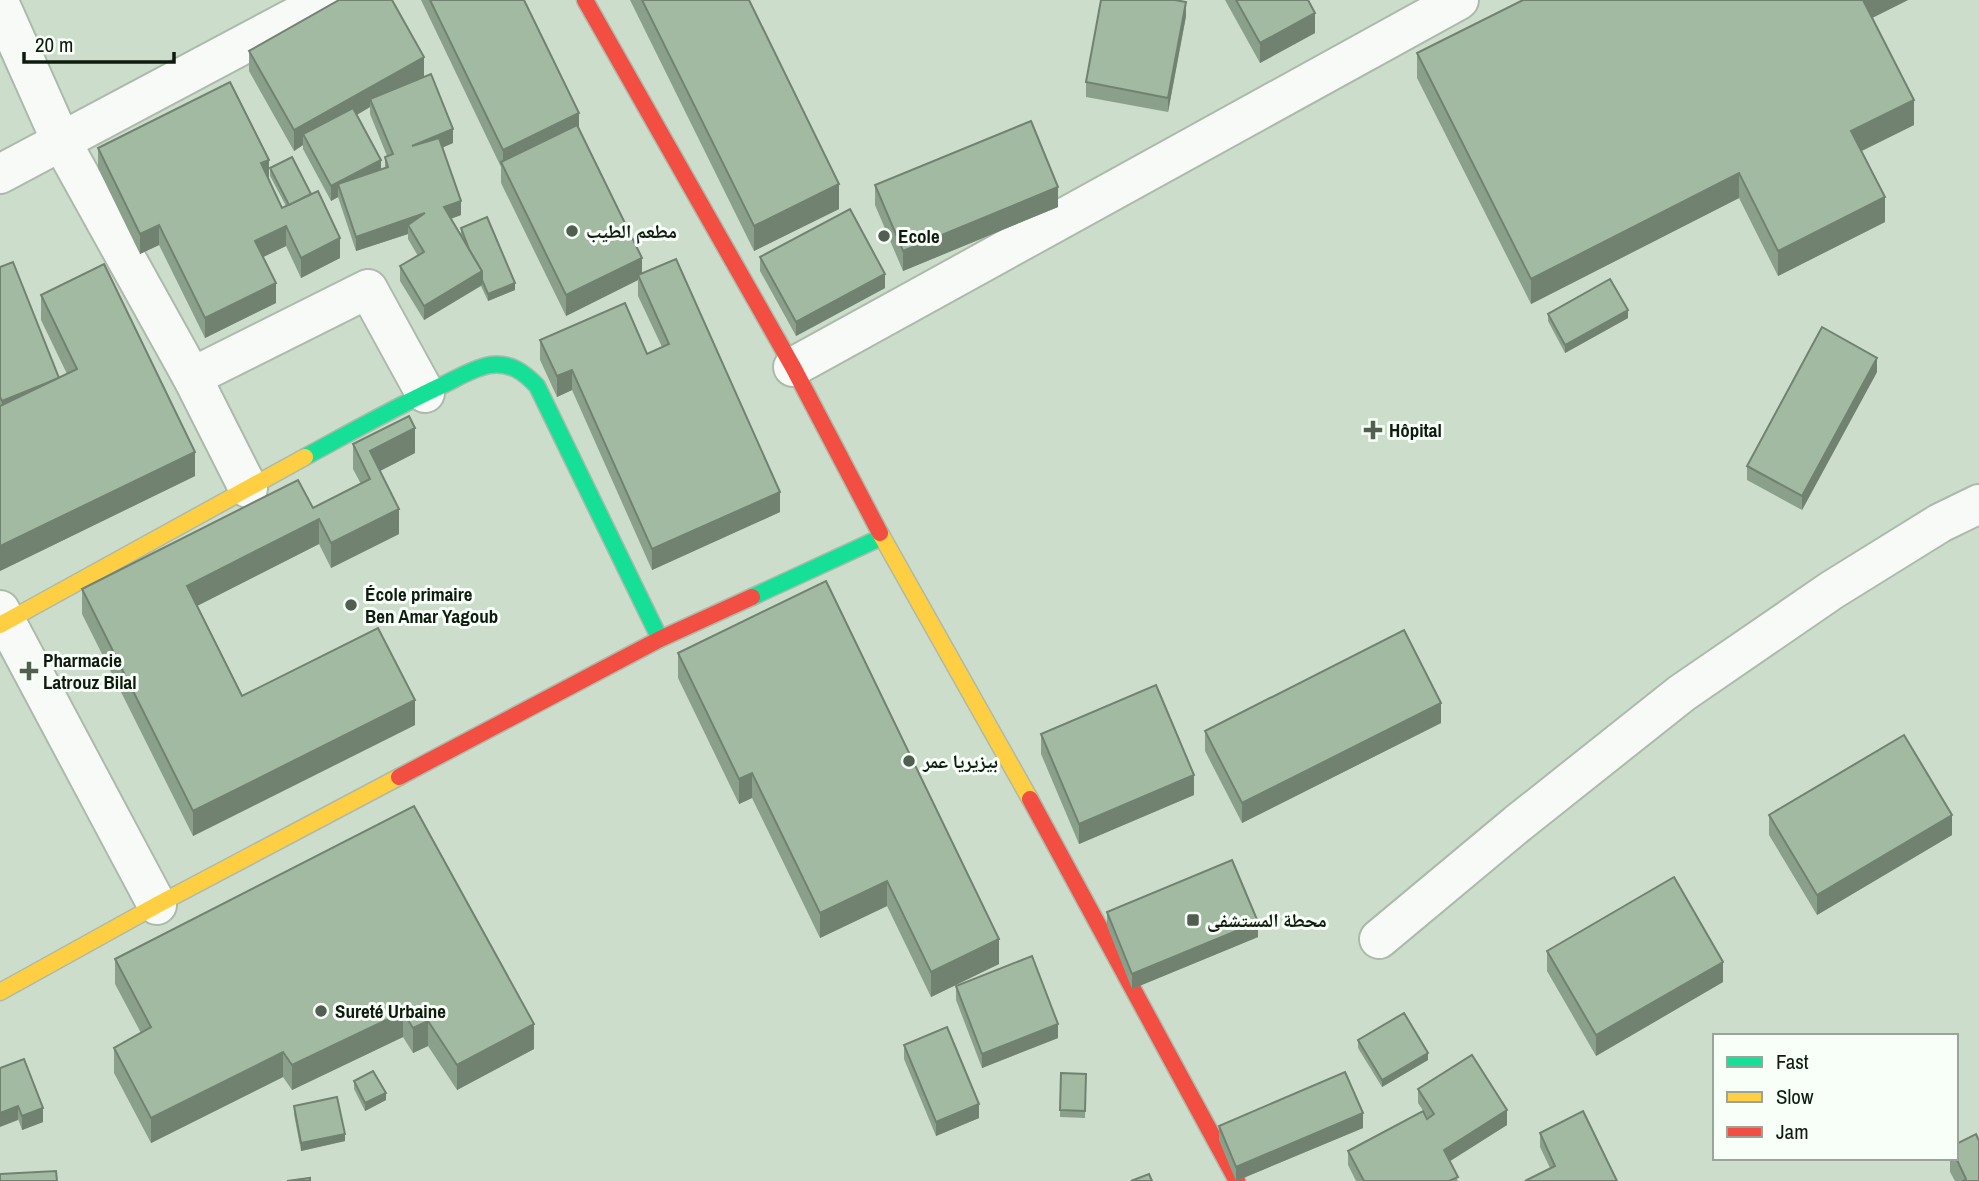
<svg xmlns="http://www.w3.org/2000/svg" width="1979" height="1181" viewBox="0 0 1979 1181" font-family="'Archivo Narrow','Noto Naskh Arabic',sans-serif">
	<style>
		.lines { fill: none; stroke-linecap: round; stroke-linejoin: round }
		.street-casing { stroke: #acbaab; stroke-width: 42 }
		.fast-casing { stroke: #acbaab; stroke-width: 19 }
		.slow-casing { stroke: #acbaab; stroke-width: 19 }
		.jam-casing { stroke: #acbaab; stroke-width: 19 }
		.street { stroke: #f7faf7; stroke-width: 38 }
		.fast { stroke: #16e098; stroke-width: 16 }
		.slow { stroke: #ffcf43; stroke-width: 16 }
		.jam { stroke: #f24e42; stroke-width: 16 }
		.wall { fill: #8ba08a; fill-rule: evenodd }
		.shaded-wall { fill: #718271 }
		.building { fill: #a2baa1; stroke: #718271; stroke-width: 2 }
		.poi-dot { fill: #515f50; stroke: #f8fff8; stroke-width: 2.5 }
		.labels { text-anchor: middle; stroke-width: 6; stroke-linejoin: round; paint-order: stroke }
		.poi-label { font-size: 19px; font-weight: bold; fill: #0f1b0e; stroke: #f8fff8; text-anchor: start }
	</style>
	<rect width="100%" height="100%" fill="#ccdecb"/>
	<g class="lines">
		<defs>
			<g id="street">
				<polyline points="0,4 61,141 192,377 248,488"/>
				<polyline points="0,174 327,0"/>
				<polyline points="793,367 1459,0"/>
				<polyline points="192,377 368,289 425,393"/>
				<polyline points="0,610 157,905"/>
				<polyline points="1379,939 1517,824 1682,693 1832,590 1940,523 1979,504"/>
			</g>
			<g id="fast">
				<path d="M305 457C351 432 397 406 445 384 459 377 474 368 490 365 510 362 524 372 537 386L660 639"/>
				<polyline points="752,597 882,537"/>
			</g>
			<g id="slow">
				<polyline points="880,533 1030,799"/>
				<polyline points="0,625 305,457"/>
				<polyline points="0,992 157,905 399,777"/>
			</g>
			<g id="jam">
				<polyline points="585,0 793,367 880,533"/>
				<polyline points="399,777 660,639 752,597"/>
				<polyline points="1030,799 1237,1181"/>
			</g>
		</defs>
		<!-- street casing -->
		<use href="#street" class="street-casing"/>
		<!-- fast casing -->
		<use href="#fast" class="fast-casing"/>
		<!-- slow casing -->
		<use href="#slow" class="slow-casing"/>
		<!-- jam casing -->
		<use href="#jam" class="jam-casing"/>
		<!-- street -->
		<use href="#street" class="street"/>
		<!-- fast -->
		<use href="#fast" class="fast"/>
		<!-- slow -->
		<use href="#slow" class="slow"/>
		<!-- jam -->
		<use href="#jam" class="jam"/>
	</g>
	<!-- wall -->
	<g class="wall">
		<polygon points="421,0 524,0 642,274 780,512 652,570 572,390 557,397 540,360 540,340 647,354 662,347 638,296 638,280 566,316 501,183 501,167"/>
		<polygon points="630,0 749,0 839,209 754,251"/>
		<polygon points="1225,0 1308,0 1315,33 1260,63"/>
		<polygon points="1523,0 1908,0 1872,18 1914,125 1862,151 1885,222 1778,276 1739,198 1531,304 1417,78 1417,53"/>
		<polygon points="1186,16 1168,112 1086,97 1086,82"/>
		<path d="M249 51 424 76 453 143 442 148 461 215 451 219 461 234V228L515 290 488 301 481 286 424 320 400 281V266L418 256 408 239V234L356 251 338 197 331 201 303 149V145L294 151 249 71ZM370 107V114L387 156 385 157V168L381 170 357 115Z"/>
		<polygon points="98,148 269,180 282,208 286,206 270,176 270,168 340,258 301,278 286,246 263,257 276,303 205,338 159,245 140,254 98,168"/>
		<polygon points="875,185 1058,207 903,271 875,205"/>
		<polygon points="760,257 885,288 796,336 760,271"/>
		<polygon points="0,267 59,378 67,374 41,320 41,295 195,476 0,571"/>
		<polygon points="1548,314 1628,318 1565,353 1548,321"/>
		<polygon points="1877,372 1802,510 1747,480 1747,466"/>
		<polygon points="353,444 415,453 380,471 399,534 331,568 319,544 197,606 242,696 415,725 193,836 82,614 82,589 313,508 361,484 353,469"/>
		<polygon points="678,653 999,964 931,997 887,906 820,938 752,798 739,804 678,678"/>
		<polygon points="1441,723 1242,823 1205,751 1205,731"/>
		<polygon points="1041,734 1194,795 1079,844 1041,754"/>
		<polygon points="414,806 534,1049 457,1090 428,1046 413,1053 403,1037 292,1090 283,1077 151,1143 114,1073 114,1048 141,1033 115,984 115,959"/>
		<polygon points="1769,815 1952,835 1817,915 1769,835"/>
		<polygon points="1107,912 1258,937 1132,989 1107,926"/>
		<polygon points="1547,951 1723,982 1596,1056 1547,971"/>
		<polygon points="956,986 1058,1038 982,1068 956,1000"/>
		<polygon points="1358,1040 1428,1060 1382,1087 1358,1048"/>
		<polygon points="904,1045 979,1118 936,1136 904,1059"/>
		<polygon points="0,1068 43,1122 22,1130"/>
		<polygon points="1061,1073 1086,1074 1085,1118 1060,1117"/>
		<polygon points="354,1081 386,1100 365,1111 354,1089"/>
		<polygon points="1418,1089 1507,1125 1449,1161 1458,1181 1356,1181 1348,1165 1348,1151 1428,1118 1418,1103"/>
		<polygon points="294,1106 345,1141 301,1151 294,1114"/>
		<polygon points="1219,1126 1363,1128 1236,1181 1219,1140"/>
		<polygon points="1540,1133 1617,1181 1550,1168 1540,1147"/>
		<polygon points="1950,1158 1956,1158 1979,1181 1955,1181 1950,1172"/>
	</g>
	<!-- shaded-wall -->
	<g class="shaded-wall">
		<polygon points="1862,0 1908,0 1862,23"/>
		<polygon points="1186,2 1186,16 1168,112 1168,98"/>
		<polygon points="1315,13 1315,33 1260,63 1260,43"/>
		<polygon points="424,57 424,77 370,99 370,107 308,143 303,134 303,145 294,151 294,130"/>
		<polygon points="1914,100 1914,125 1851,156 1851,131"/>
		<polygon points="579,113 579,133 503,166 503,150"/>
		<polygon points="453,129 453,143 412,160 412,146"/>
		<polygon points="269,160 269,180 261,163"/>
		<polygon points="381,160 381,174 338,184 338,197 331,201 331,186"/>
		<polygon points="1739,173 1739,198 1531,304 1531,279"/>
		<polygon points="839,184 839,209 754,251 754,226"/>
		<polygon points="1058,187 1058,207 903,271 903,251"/>
		<polygon points="1885,197 1885,222 1778,276 1778,251"/>
		<polygon points="461,201 461,215 444,221 444,207"/>
		<polygon points="425,213 408,225 408,234 356,251 356,237"/>
		<polygon points="159,225 159,245 140,254 140,234"/>
		<polygon points="286,226 286,246 255,261 255,241"/>
		<polygon points="340,238 340,258 301,278 301,258"/>
		<polygon points="642,258 642,279 638,275 638,280 566,316 566,295"/>
		<polygon points="482,271 482,285 424,320 424,306"/>
		<polygon points="885,274 885,288 796,336 796,322"/>
		<polygon points="276,283 276,303 205,338 205,318"/>
		<polygon points="515,283 515,290 488,301 488,294"/>
		<polygon points="1628,310 1628,318 1565,353 1565,345"/>
		<polygon points="1877,358 1877,372 1802,510 1802,496"/>
		<polygon points="572,370 572,390 557,397 557,376"/>
		<polygon points="59,378 2,416 2,401"/>
		<polygon points="415,428 415,453 370,476 370,451"/>
		<polygon points="195,452 195,476 0,571 0,546"/>
		<polygon points="780,492 780,512 652,570 652,549"/>
		<polygon points="399,509 399,534 331,568 331,543"/>
		<polygon points="319,519 319,544 187,611 187,586"/>
		<polygon points="415,700 415,725 193,836 193,811"/>
		<polygon points="1441,703 1441,723 1242,823 1242,803"/>
		<polygon points="752,773 752,798 739,804 739,779"/>
		<polygon points="1194,775 1194,795 1079,844 1079,824"/>
		<polygon points="1952,815 1952,835 1817,915 1817,895"/>
		<polygon points="887,881 887,906 820,938 820,913"/>
		<polygon points="1258,922 1258,937 1132,989 1132,974"/>
		<polygon points="999,939 999,964 931,997 931,972"/>
		<polygon points="1723,962 1723,982 1596,1056 1596,1035"/>
		<polygon points="403,1012 403,1037 292,1090 292,1065"/>
		<polygon points="428,1021 428,1046 413,1053 413,1028"/>
		<polygon points="534,1024 534,1049 457,1090 457,1065"/>
		<polygon points="1058,1024 1058,1038 982,1068 982,1054"/>
		<polygon points="283,1052 283,1077 151,1143 151,1118"/>
		<polygon points="1428,1053 1428,1060 1382,1087 1382,1080"/>
		<polygon points="386,1093 386,1100 365,1111 365,1103"/>
		<polygon points="979,1104 979,1118 936,1136 936,1122"/>
		<polygon points="18,1106 18,1120 0,1127 0,1113"/>
		<polygon points="43,1108 43,1122 22,1130 22,1116"/>
		<polygon points="1507,1110 1507,1125 1444,1165 1444,1150"/>
		<polygon points="1363,1113 1363,1128 1236,1181 1236,1167"/>
		<polygon points="345,1134 345,1141 301,1151 301,1143"/>
	</g>
	<!-- building -->
	<g class="building">
		<polygon points="339,0 392,0 424,57 294,130 249,51"/>
		<polygon points="430,0 524,0 579,113 503,150"/>
		<polygon points="642,0 749,0 839,184 754,226"/>
		<polygon points="1101,0 1175,0 1186,2 1168,98 1086,82"/>
		<polygon points="1236,0 1308,0 1315,13 1260,43"/>
		<polygon points="1523,0 1863,0 1914,100 1851,131 1885,197 1778,251 1739,173 1531,279 1417,53"/>
		<polygon points="431,74 453,129 412,146 439,138 461,201 444,207 482,271 424,306 400,266 424,252 408,225 425,213 356,237 338,184 388,167 385,157 393,154 370,99"/>
		<polygon points="230,82 269,160 261,163 282,208 318,191 340,238 301,258 286,226 255,241 276,283 205,318 159,225 140,234 98,148"/>
		<polygon points="353,108 381,160 331,186 303,134"/>
		<polygon points="1031,121 1058,187 903,251 875,185"/>
		<polygon points="577,125 642,258 566,295 501,162"/>
		<polygon points="292,157 311,194 289,205 270,168"/>
		<polygon points="850,209 885,274 796,322 760,257"/>
		<polygon points="487,217 515,283 488,294 482,280 482,271 469,249 461,228"/>
		<polygon points="676,259 780,492 652,549 572,370 557,376 540,340 625,303 647,354 669,344 638,275"/>
		<polygon points="13,262 59,378 2,401 0,397 0,267"/>
		<polygon points="104,264 195,452 0,546 0,406 77,369 41,295"/>
		<polygon points="1610,279 1628,310 1565,345 1548,314"/>
		<polygon points="1822,327 1877,358 1802,496 1747,466"/>
		<polygon points="409,416 415,428 370,451 399,509 331,543 319,519 187,586 242,696 378,628 415,700 193,811 82,589 298,480 313,508 370,479 353,444"/>
		<polygon points="826,581 999,939 931,972 887,881 820,913 752,773 739,779 678,653"/>
		<polygon points="1404,630 1441,703 1242,803 1205,731"/>
		<polygon points="1156,685 1194,775 1079,824 1041,734"/>
		<polygon points="1904,735 1952,815 1817,895 1769,815"/>
		<polygon points="414,806 534,1024 457,1065 428,1021 413,1028 403,1012 292,1065 283,1052 151,1118 114,1048 151,1027 115,959"/>
		<polygon points="1232,860 1258,922 1132,974 1107,912"/>
		<polygon points="1674,877 1723,962 1596,1035 1547,951"/>
		<polygon points="1032,956 1058,1024 982,1054 956,986"/>
		<polygon points="1404,1013 1428,1053 1382,1080 1358,1040"/>
		<polygon points="947,1027 979,1104 936,1122 904,1045"/>
		<polygon points="1472,1055 1507,1110 1444,1150 1458,1177 1449,1181 1364,1181 1348,1151 1423,1111 1427,1119 1434,1114 1418,1089"/>
		<polygon points="24,1059 43,1108 22,1116 18,1106 0,1113 0,1068"/>
		<polygon points="373,1071 386,1093 365,1103 354,1081"/>
		<polygon points="1345,1072 1363,1113 1236,1167 1219,1126"/>
		<polygon points="1061,1073 1086,1074 1085,1111 1060,1110"/>
		<polygon points="337,1097 345,1134 301,1143 294,1106"/>
		<polygon points="1583,1111 1617,1181 1525,1181 1555,1166 1540,1133"/>
		<polygon points="1976,1134 1979,1141 1979,1181 1963,1181 1966,1179 1956,1158 1956,1144"/>
		<polygon points="56,1171 57,1181 0,1181 0,1174"/>
		<polygon points="1149,1174 1152,1181 1131,1181"/>
		<polygon points="310,1178 310,1181 287,1181"/>
	</g>
	<!-- markers -->
	<g class="poi-dot">
		<circle cx="572" cy="231" r="7"/>
		<circle cx="884" cy="236" r="7"/>
		<path d="M1369.5 419.5h7v7h7v7h-7v7h-7v-7h-7v-7h7z"/>
		<circle cx="351" cy="605" r="7"/>
		<path d="M25.5 660.5h7v7h7v7h-7v7h-7v-7h-7v-7h7z"/>
		<circle cx="909" cy="761" r="7"/>
		<rect x="1186" y="913" width="14" height="14" rx="3.5"/>
		<circle cx="321" cy="1011" r="7"/>
	</g>
	<g class="labels">
		<!-- poi labels -->
		<g class="poi-label">
			<text x="586" y="238">مطعم الطيب</text>
			<text x="898" y="243">Ecole</text>
			<text x="1389" y="437">Hôpital</text>
			<text x="365" y="601">École primaire<tspan x="365" dy="22">Ben Amar Yagoub</tspan></text>
			<text x="43" y="667">Pharmacie<tspan x="43" dy="22">Latrouz Bilal</tspan></text>
			<text x="923" y="768">بيزيريا عمر</text>
			<text x="1207" y="927">محطة المستشفى</text>
			<text x="335" y="1018">Sureté Urbaine</text>
		</g>
	</g>
	<!-- legend -->
	<rect x="1713" y="1034" width="245" height="126" fill="#f8fff8" stroke="#9ba49a" stroke-width="2"/>
	<rect x="1727" y="1057" width="35" height="10" fill="#16e098" stroke="#9ba49a" stroke-width="2"/>
	<text x="1776" y="1069" font-size="21" fill="#0f1b0e">Fast</text>
	<rect x="1727" y="1092" width="35" height="10" fill="#ffcf43" stroke="#9ba49a" stroke-width="2"/>
	<text x="1776" y="1104" font-size="21" fill="#0f1b0e">Slow</text>
	<rect x="1727" y="1127" width="35" height="10" fill="#f24e42" stroke="#9ba49a" stroke-width="2"/>
	<text x="1776" y="1139" font-size="21" fill="#0f1b0e">Jam</text>
	<!-- scale -->
	<path d="M24 52v10h150v-10" fill="none" stroke="#0f1b0e" stroke-width="3.5"/>
	<text x="35" y="52" font-size="21" fill="#0f1b0e" stroke="#f8fff8" stroke-width="5" paint-order="stroke">20 m</text>
</svg>
